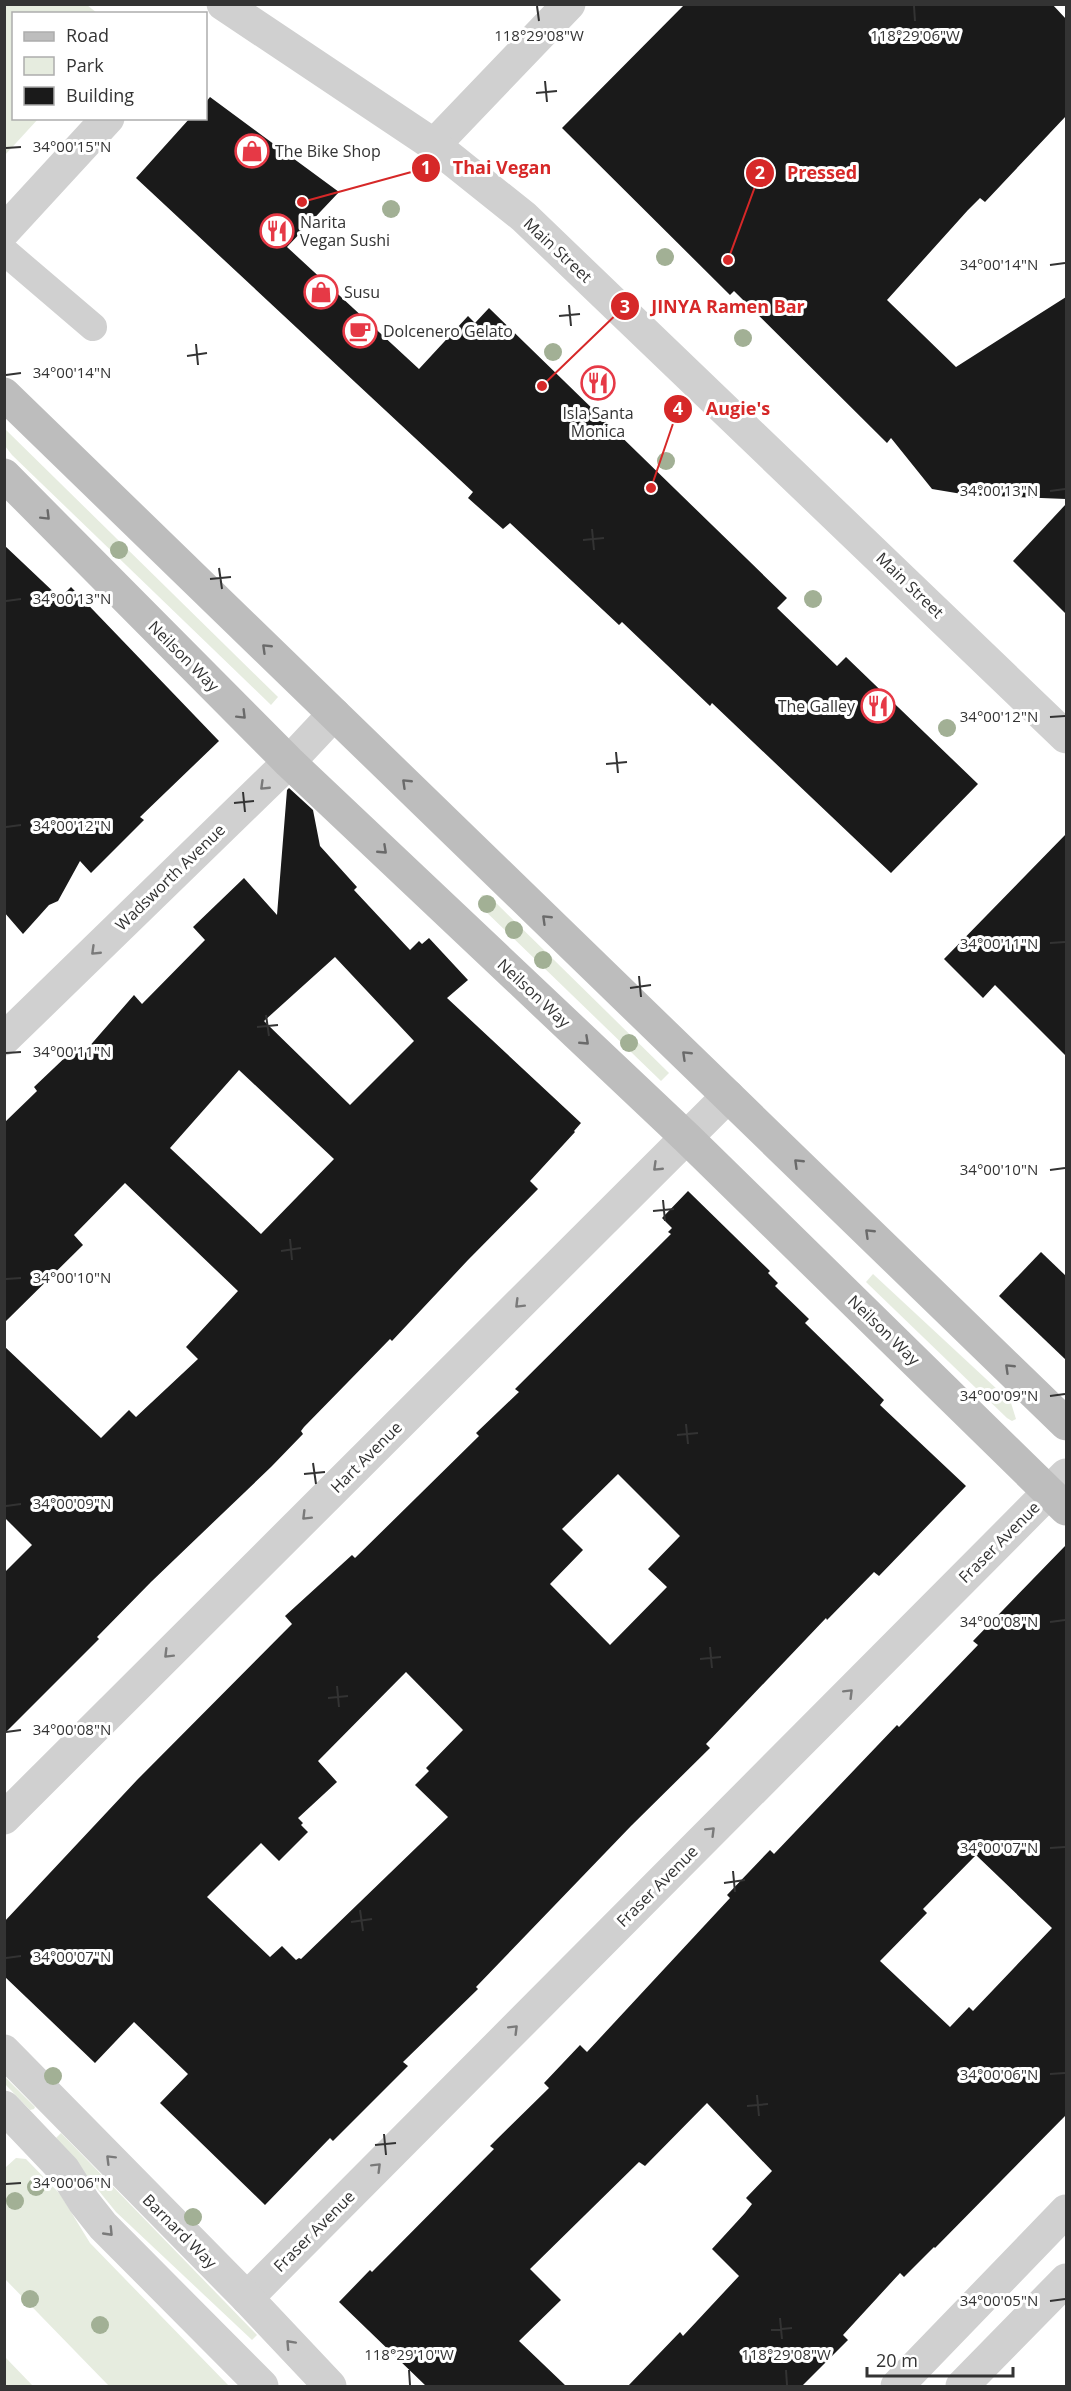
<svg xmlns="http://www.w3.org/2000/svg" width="1071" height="2391" viewBox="0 0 1071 2391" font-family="'Open Sans',sans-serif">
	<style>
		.green { fill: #e6ecdf }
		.building { fill: #1a1a1a; fill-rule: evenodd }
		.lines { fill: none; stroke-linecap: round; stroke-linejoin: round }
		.service { stroke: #d0d0d0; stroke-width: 28 }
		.minor { stroke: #d0d0d0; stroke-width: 33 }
		.tertiary { stroke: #d0d0d0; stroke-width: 33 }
		.secondary { stroke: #bdbdbd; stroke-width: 33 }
		.tree { fill: #a2b095 }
		.oneway { stroke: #6a6a6a }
		.oneway2 { stroke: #7a7a7a }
		.ticks { fill: none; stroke: #333; stroke-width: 2 }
		.labels { text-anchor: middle; stroke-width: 6; stroke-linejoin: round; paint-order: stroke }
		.poi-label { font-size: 16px; fill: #333; stroke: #fff; text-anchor: start }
		.street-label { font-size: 16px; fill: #333; stroke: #fff }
		.ticks-label { font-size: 15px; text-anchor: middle; fill: #333; stroke: #fff; stroke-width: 6; stroke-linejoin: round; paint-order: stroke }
		.leader { fill: none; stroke: #d62828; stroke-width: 2 }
		.callout-dot { fill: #d62828; stroke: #fff; stroke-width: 2 }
		.mark-label { font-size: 18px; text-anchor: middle; font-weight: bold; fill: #fff }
		.callout-label { font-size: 18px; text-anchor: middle; font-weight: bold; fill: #d62828; stroke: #fff; stroke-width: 6; stroke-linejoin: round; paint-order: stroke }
	</style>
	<rect width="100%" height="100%" fill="#fff"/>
	<!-- green -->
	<g class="green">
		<polygon points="5,4 87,5 97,13 14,14 14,118 38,119 5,155"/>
		<polygon points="4,428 278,697 271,705 12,455 5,446"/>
		<polygon points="482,895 489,896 669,1073 661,1081 480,906 479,901"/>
		<polygon points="873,1274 999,1391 1011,1403 1016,1419 1012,1421 1007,1418 866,1282"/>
		<polygon points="4,2076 35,2107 34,2109 30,2110 5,2084"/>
		<polygon points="61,2133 257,2335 252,2340 116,2212 56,2138"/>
		<polygon points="16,2158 26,2159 60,2194 90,2243 229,2386 109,2386 5,2279 4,2166 6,2167"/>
		<polygon points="5,2357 33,2386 5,2386"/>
	</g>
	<!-- building -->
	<g class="building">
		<polygon points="685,4 1052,4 1066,19 1066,116 985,202 980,198 968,210 887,300 956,367 1066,297 1066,499 968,495 932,489 891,438 887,443 734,291 730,295 562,128"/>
		<polygon points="210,97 339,192 287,247 419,369 468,316 475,323 489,308 787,598 777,608 837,666 846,657 978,784 891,873 712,703 710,706 622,622 619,625 510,523 503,529 468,498 473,492 136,178 190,118 206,118 206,102"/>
		<polygon points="1066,504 1066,614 1013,561"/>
		<polygon points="4,545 60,598 71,587 219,741 140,817 144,820 91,873 80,861 58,901 49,905 23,934 4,912"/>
		<path d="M289 788 313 810 320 846 357 887 354 890 410 950 419 941 422 944 429 938 468 980 447 998 581 1123 574 1131 575 1132 530 1181 538 1189 468 1260 392 1341 390 1339 304 1427 301 1431 303 1434 271 1467 151 1582 97 1637 99 1639 4 1734V1573L32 1545 4 1517V1346L101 1438 129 1410 136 1417 198 1359 186 1347 238 1291 125 1183 74 1235 83 1245 4 1323V1123L37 1091 34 1087 74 1049 81 1056 134 995 142 1004 205 940 193 927 244 878 277 915 287 790ZM335 957 414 1041 350 1105 264 1021ZM239 1070 334 1159 261 1234 170 1148Z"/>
		<polygon points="1066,834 1066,1056 995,985 983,998 944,959"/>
		<path d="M688 1191 770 1271 768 1273 778 1283 775 1286 809 1319 805 1323 884 1400 880 1405 966 1486 879 1576 874 1572 827 1620 826 1618 706 1744 710 1748 631 1826 476 1987 478 1989 403 2062 408 2066 333 2141 330 2138 265 2205 160 2103 188 2074 134 2022 95 2063 4 1976V1922L137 1780 292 1624 285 1616 352 1555 355 1558 479 1436 476 1433 519 1392 515 1389 671 1234 668 1232 672 1228 662 1218ZM618 1474 680 1536 648 1569 667 1587 610 1645 550 1584 583 1550 562 1529ZM406 1672 463 1730 426 1768 429 1771 415 1785 448 1817 301 1959 299 1958 296 1960 282 1946 270 1957 207 1897 261 1843 279 1861 308 1832 301 1825 303 1823 298 1818 337 1782 318 1761Z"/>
		<polygon points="1041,1252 1066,1276 1066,1360 999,1296"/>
		<path d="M1066 1545V2115L935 2248 934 2247 904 2277 900 2273 843 2335 848 2340 802 2386H628L680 2332 683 2336 739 2276 712 2249 745 2213 752 2204 746 2198 772 2171 707 2103 645 2166 639 2162 530 2269 561 2300 519 2341 566 2386H426L339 2302 370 2270 372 2272 494 2149 490 2146 549 2088 544 2083 580 2045 587 2052 730 1898 727 1895 770 1850 774 1854 897 1725 899 1727 978 1645 973 1641ZM976 1855 1052 1928 973 2011 969 2007 950 2027 880 1961 927 1913 923 1909Z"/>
	</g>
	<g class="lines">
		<!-- service -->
		<polyline class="service" points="4,251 93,327"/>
		<!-- minor -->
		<g class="minor">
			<polyline points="434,145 569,4"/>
			<polyline points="4,231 108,118"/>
			<polyline points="4,1039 289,762 334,714"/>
			<polyline points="4,1818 728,1096"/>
			<polyline points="247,2298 1066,1475"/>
		</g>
		<!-- tertiary -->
		<g class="tertiary">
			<polyline points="223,4 434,145 524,217 1066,737"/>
			<polyline points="4,2051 247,2298 330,2386"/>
			<polyline points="4,2107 64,2170 84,2202 103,2226 262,2386"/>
			<polyline points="897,2386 1066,2211"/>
			<polyline points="962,2386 1066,2280"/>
		</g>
		<!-- secondary -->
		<g class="secondary">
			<polyline points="4,394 1066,1424"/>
			<polyline points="4,475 289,762 687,1138 1066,1509"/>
		</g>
	</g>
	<!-- trees -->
	<g class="tree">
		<circle cx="391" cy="209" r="9"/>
		<circle cx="665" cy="257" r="9"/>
		<circle cx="743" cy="338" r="9"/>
		<circle cx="553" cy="352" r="9"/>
		<circle cx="666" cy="461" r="9"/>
		<circle cx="119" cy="550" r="9"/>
		<circle cx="813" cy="599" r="9"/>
		<circle cx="947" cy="728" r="9"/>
		<circle cx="487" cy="904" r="9"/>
		<circle cx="514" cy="930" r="9"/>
		<circle cx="543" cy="960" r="9"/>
		<circle cx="629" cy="1043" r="9"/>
		<circle cx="53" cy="2076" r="9"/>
		<circle cx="36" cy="2187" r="9"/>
		<circle cx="15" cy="2201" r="9"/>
		<circle cx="193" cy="2217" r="9"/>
		<circle cx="30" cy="2299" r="9"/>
		<circle cx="100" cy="2325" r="9"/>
	</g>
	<!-- one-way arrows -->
	<defs><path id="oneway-chevron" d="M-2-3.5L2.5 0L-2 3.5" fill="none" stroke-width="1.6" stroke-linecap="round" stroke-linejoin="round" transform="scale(1.5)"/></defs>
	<g class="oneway">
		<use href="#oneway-chevron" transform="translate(46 516) rotate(45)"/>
		<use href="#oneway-chevron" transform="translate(266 648) rotate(-136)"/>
		<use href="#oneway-chevron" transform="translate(242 715) rotate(45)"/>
		<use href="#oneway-chevron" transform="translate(406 783) rotate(-136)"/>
		<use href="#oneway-chevron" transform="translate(383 850) rotate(43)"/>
		<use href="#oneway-chevron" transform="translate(546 919) rotate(-136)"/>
		<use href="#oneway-chevron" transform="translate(585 1041) rotate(43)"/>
		<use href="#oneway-chevron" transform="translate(686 1055) rotate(-136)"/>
		<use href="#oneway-chevron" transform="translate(798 1163) rotate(-136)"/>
		<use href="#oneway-chevron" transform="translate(869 1233) rotate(-136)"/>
		<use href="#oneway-chevron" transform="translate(1009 1368) rotate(-136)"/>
	</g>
	<g class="oneway2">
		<use href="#oneway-chevron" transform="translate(264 786) rotate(136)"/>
		<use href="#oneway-chevron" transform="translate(95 951) rotate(136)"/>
		<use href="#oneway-chevron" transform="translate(657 1167) rotate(136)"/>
		<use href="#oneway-chevron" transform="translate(519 1304) rotate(135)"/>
		<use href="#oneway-chevron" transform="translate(306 1516) rotate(135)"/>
		<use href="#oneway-chevron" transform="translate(168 1654) rotate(135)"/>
		<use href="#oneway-chevron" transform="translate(849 1693) rotate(-45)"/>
		<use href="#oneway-chevron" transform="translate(711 1831) rotate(-45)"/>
		<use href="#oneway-chevron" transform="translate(514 2029) rotate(-45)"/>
		<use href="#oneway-chevron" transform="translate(110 2159) rotate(-135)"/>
		<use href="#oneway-chevron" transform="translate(377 2167) rotate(-45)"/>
		<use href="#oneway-chevron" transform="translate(109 2232) rotate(46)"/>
		<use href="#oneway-chevron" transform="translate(290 2344) rotate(-133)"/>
	</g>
	<!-- ticks -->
	<path class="ticks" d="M537 6 539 21M914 6 915 21M545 81 547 102M536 93 557 91M6 148 21 147M1050 265 1065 263M569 305 571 326M559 316 580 314M196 344 198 365M187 356 207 353M6 375 21 373M1050 491 1065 489M592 529 594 550M583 540 604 538M219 568 222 589M210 579 231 577M6 601 21 599M1050 717 1065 716M616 752 618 773M606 764 627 762M243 792 245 812M234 803 254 801M6 827 21 825M1050 943 1065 942M639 976 641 997M630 988 651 985M266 1015 269 1036M257 1027 278 1025M6 1053 21 1052M1050 1170 1065 1168M663 1200 665 1221M653 1211 674 1209M290 1239 292 1260M281 1251 301 1248M6 1279 21 1278M1050 1396 1065 1394M686 1424 688 1444M677 1435 698 1433M313 1463 316 1484M304 1474 325 1472M6 1506 21 1504M1050 1622 1065 1620M710 1647 712 1668M700 1659 721 1657M337 1686 339 1707M328 1698 348 1696M6 1732 21 1730M1050 1848 1065 1847M733 1871 735 1892M724 1883 745 1880M360 1910 363 1931M351 1922 372 1919M6 1958 21 1956M1050 2074 1065 2073M757 2095 759 2116M747 2106 768 2104M384 2134 386 2155M375 2145 396 2143M6 2184 21 2183M1050 2301 1065 2299M780 2318 782 2339M771 2330 792 2328M409 2370 410 2385M786 2370 787 2385"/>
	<!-- icons -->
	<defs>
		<symbol id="shop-ring" viewBox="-11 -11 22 22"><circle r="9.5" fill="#fff" stroke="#e63946" stroke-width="1.5"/><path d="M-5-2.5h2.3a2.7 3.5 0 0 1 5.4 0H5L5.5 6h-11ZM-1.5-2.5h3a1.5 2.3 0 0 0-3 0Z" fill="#e63946"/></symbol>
		<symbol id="restaurant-ring" viewBox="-11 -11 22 22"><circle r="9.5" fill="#fff" stroke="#e63946" stroke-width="1.5"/><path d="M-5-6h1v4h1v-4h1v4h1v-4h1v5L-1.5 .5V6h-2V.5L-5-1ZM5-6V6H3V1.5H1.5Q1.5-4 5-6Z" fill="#e63946"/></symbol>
		<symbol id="cafe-ring" viewBox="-11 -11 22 22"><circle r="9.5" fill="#fff" stroke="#e63946" stroke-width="1.5"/><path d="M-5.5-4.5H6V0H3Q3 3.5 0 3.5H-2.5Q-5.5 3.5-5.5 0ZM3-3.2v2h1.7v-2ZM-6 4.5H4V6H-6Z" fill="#e63946"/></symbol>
	</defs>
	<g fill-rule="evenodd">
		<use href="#shop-ring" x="233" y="132" width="38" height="38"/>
		<use href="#restaurant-ring" x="258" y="212" width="38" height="38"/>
		<use href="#shop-ring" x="302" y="273" width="38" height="38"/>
		<use href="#cafe-ring" x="341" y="312" width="38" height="38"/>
		<use href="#restaurant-ring" x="579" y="364" width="38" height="38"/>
		<use href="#restaurant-ring" x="859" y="687" width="38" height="38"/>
	</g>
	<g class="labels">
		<!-- poi labels -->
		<g class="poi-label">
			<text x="275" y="157">The Bike Shop</text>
			<text x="300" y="228">Narita<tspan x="300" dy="18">Vegan Sushi</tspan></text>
			<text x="344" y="298">Susu</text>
			<text x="383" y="337">Dolcenero Gelato</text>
			<text x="598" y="419" text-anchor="middle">Isla Santa<tspan x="598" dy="18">Monica</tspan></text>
			<text x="855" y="712" text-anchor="end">The Galley</text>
		</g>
		<!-- street labels -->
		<g class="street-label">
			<text transform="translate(558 250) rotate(43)" y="6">Main Street</text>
			<text transform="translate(910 585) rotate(44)" y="6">Main Street</text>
			<text transform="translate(184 656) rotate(45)" y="6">Neilson Way</text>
			<text transform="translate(170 877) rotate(-44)" y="6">Wadsworth Avenue</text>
			<text transform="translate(534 993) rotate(43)" y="6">Neilson Way</text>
			<text transform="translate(884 1330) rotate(44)" y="6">Neilson Way</text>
			<text transform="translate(366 1457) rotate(-45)" y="6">Hart Avenue</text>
			<text transform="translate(999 1542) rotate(-45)" y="6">Fraser Avenue</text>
			<text transform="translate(657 1886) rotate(-45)" y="6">Fraser Avenue</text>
			<text transform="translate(180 2231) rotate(45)" y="6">Barnard Way</text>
			<text transform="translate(314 2231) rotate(-45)" y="6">Fraser Avenue</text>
		</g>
	</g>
	<g class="ticks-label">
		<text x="539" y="41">118°29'08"W</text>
		<text x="915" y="41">118°29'06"W</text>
		<text x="72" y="152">34°00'15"N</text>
		<text x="999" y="270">34°00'14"N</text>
		<text x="72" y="378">34°00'14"N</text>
		<text x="999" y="496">34°00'13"N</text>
		<text x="72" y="604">34°00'13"N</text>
		<text x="999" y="722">34°00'12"N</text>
		<text x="72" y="831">34°00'12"N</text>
		<text x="999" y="949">34°00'11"N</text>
		<text x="72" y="1057">34°00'11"N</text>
		<text x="999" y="1175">34°00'10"N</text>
		<text x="72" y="1283">34°00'10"N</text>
		<text x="999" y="1401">34°00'09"N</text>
		<text x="72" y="1509">34°00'09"N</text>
		<text x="999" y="1627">34°00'08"N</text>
		<text x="72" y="1735">34°00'08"N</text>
		<text x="999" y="1853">34°00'07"N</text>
		<text x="72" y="1962">34°00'07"N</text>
		<text x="999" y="2080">34°00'06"N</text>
		<text x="72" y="2188">34°00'06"N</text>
		<text x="999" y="2306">34°00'05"N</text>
		<text x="409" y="2360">118°29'10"W</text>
		<text x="786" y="2360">118°29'08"W</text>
	</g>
	<!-- callouts -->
	<path class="leader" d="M302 202L426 168M728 260L760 173M542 386L625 306M651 488L678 409"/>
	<g class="callout-dot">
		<circle cx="302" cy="202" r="6"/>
		<circle cx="728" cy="260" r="6"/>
		<circle cx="542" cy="386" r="6"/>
		<circle cx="651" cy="488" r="6"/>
		<circle cx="426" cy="168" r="15"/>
		<circle cx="760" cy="173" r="15"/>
		<circle cx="625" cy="306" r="15"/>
		<circle cx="678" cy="409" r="15"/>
	</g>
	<g class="mark-label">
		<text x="426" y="174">1</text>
		<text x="760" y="179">2</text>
		<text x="625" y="313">3</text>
		<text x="678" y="415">4</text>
	</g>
	<g class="callout-label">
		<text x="502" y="174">Thai Vegan</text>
		<text x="822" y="179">Pressed</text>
		<text x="728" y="313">JINYA Ramen Bar</text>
		<text x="738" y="415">Augie's</text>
	</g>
	<!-- border -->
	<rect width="1071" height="2391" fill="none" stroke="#333333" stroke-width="12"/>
	<!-- legend -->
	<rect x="12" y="12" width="195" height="108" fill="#ffffff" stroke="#adadad" stroke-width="1.5"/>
	<rect x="24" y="32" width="30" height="9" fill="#bdbdbd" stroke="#adadad" stroke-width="1.5"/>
	<text x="66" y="42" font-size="18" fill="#333333">Road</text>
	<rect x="24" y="57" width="30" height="18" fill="#e6ecdf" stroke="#adadad" stroke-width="1.5"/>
	<text x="66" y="72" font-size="18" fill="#333333">Park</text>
	<rect x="24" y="87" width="30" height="18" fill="#1a1a1a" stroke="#adadad" stroke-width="1.5"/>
	<text x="66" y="102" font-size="18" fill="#333333">Building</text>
	<!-- scale -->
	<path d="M867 2367v9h146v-9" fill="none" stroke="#333333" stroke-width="3"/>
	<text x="876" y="2367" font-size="18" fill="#333333" stroke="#ffffff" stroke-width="4.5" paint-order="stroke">20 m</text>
</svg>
